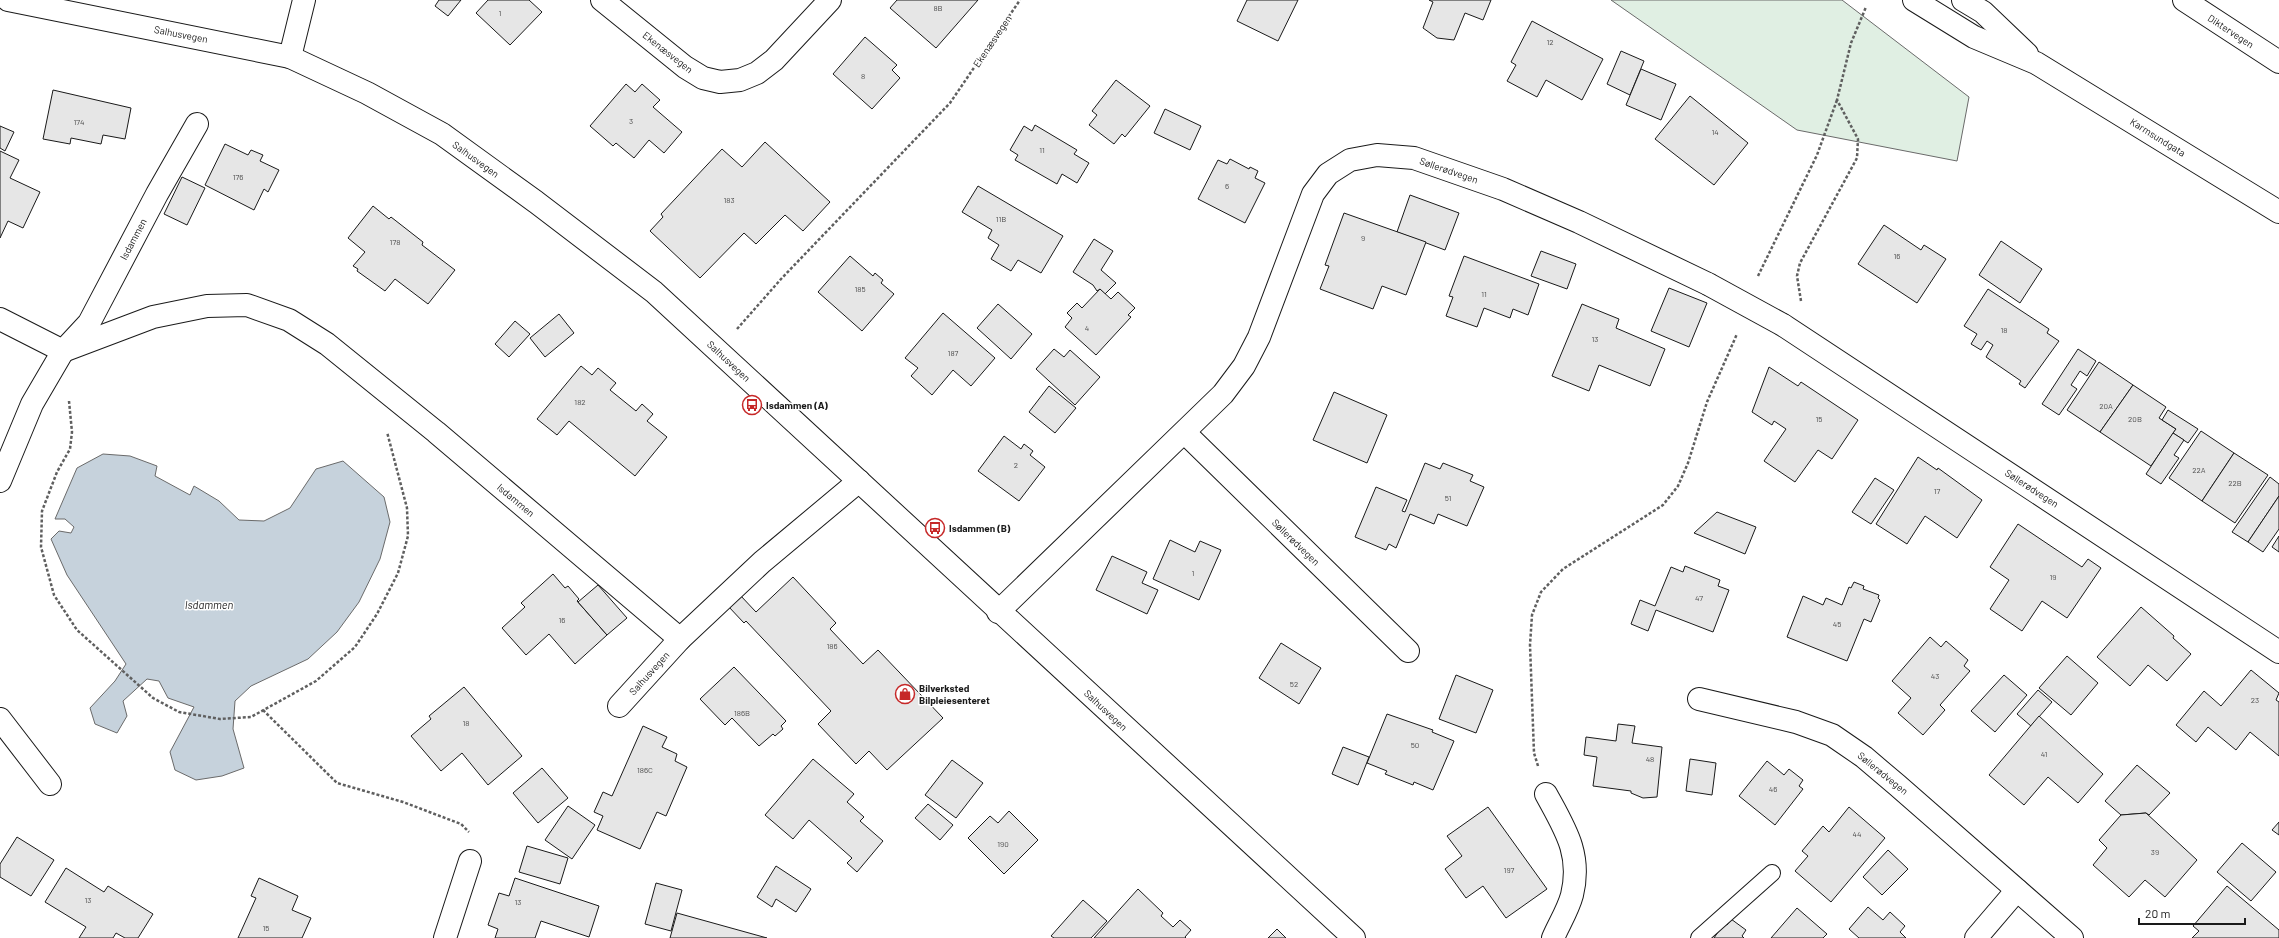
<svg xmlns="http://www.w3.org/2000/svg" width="2279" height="938" viewBox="0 0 2279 938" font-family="Barlow,sans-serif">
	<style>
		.green { fill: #e0efe3; stroke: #6a6a6a }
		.water { fill: #c6d2dc; stroke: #6a6a6a }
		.building { fill: #e6e6e6; stroke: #1a1a1a }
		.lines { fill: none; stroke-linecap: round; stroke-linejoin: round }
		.service-casing { stroke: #1a1a1a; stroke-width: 18 }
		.minor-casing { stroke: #1a1a1a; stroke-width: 24 }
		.tertiary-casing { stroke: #1a1a1a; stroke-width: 24 }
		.secondary-casing { stroke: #1a1a1a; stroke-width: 24 }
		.trunk-casing { stroke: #1a1a1a; stroke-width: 24 }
		.path { stroke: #5f5f5f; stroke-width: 2.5; stroke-dasharray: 3 2; stroke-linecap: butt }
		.service { stroke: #fff; stroke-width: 16 }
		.minor { stroke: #fff; stroke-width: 22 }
		.tertiary { stroke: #fff; stroke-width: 22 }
		.secondary { stroke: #fff; stroke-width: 22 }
		.trunk { stroke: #fff; stroke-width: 22 }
		.minor-bridge-casing { stroke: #1a1a1a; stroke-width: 24; stroke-linecap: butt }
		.minor-bridge { stroke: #fff; stroke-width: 22 }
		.labels { text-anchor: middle; stroke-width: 3; stroke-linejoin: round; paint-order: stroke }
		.number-label { font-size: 8px; fill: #4d4d4d }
		.street-label { font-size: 10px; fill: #1a1a1a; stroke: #fff }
		.poi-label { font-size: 10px; font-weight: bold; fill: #1a1a1a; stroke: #fff; text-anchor: start }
		.water-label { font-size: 11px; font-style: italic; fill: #1a1a1a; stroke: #fff }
	</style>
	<rect width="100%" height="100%" fill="#fff"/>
	<!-- green -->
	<polygon class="green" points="1611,0 1842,0 1969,97 1957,161 1797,130"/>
	<!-- water -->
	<polygon class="water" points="103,454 130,456 157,466 155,476 190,495 194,486 219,501 239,520 264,521 290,508 316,469 343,461 384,497 390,522 380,559 359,602 337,632 308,659 251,686 235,701 233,729 244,768 222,776 196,780 175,770 170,752 194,707 168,698 159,681 147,679 123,701 127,716 117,733 95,724 90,708 115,681 126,664 67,575 51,539 59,531 71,533 74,527 65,519 55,519 77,468"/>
	<!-- building -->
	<g class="building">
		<polygon points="439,0 461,0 448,16 435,6"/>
		<polygon points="488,0 529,0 542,12 510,45 476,13"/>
		<polygon points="897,0 978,0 936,48 890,8"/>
		<polygon points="1247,0 1298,0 1278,41 1237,21"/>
		<polygon points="1429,0 1491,0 1483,20 1465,13 1454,40 1437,38 1423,28 1433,2"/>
		<polygon points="1532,21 1603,59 1582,100 1546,80 1537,97 1507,81 1516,65 1511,62"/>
		<polygon points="865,37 897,65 892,70 900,78 872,109 833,74"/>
		<polygon points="1621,51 1644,61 1630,95 1607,84"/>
		<polygon points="1641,69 1676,84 1661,120 1626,105"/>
		<polygon points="1116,80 1150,106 1125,137 1122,134 1114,144 1089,125 1097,115 1092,111"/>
		<polygon points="626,84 635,92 642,84 660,100 653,107 682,132 664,153 649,140 634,158 616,143 613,146 590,126"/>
		<polygon points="53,90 131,108 125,139 103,135 101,144 71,138 70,144 43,139"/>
		<polygon points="1690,96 1748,143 1714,185 1655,139"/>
		<polygon points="1165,109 1201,126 1190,150 1154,133"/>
		<polygon points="1035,125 1077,150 1074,154 1089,163 1077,183 1062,174 1057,184 1015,160 1018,155 1010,150 1024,126 1032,131"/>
		<polygon points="0,126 14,132 5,151 0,148"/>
		<polygon points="765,142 830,202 803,231 785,215 756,244 744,233 700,278 650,231 663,217 661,214 722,149 742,167"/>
		<polygon points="225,144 248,155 251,150 263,155 260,161 279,170 268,192 264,189 254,210 205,185"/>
		<polygon points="0,151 19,160 10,178 40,192 23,228 8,221 0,238"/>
		<polygon points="1230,159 1249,169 1250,167 1258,171 1255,178 1265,183 1245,223 1198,199 1218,160 1227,164"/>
		<polygon points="182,177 205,188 187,225 164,214"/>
		<polygon points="978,186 1063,236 1041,273 1018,260 1011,271 991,259 999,245 988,238 992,230 962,212"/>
		<polygon points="1410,195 1459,213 1445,250 1397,232"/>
		<polygon points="373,206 389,219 391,217 423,242 422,245 455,270 428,304 395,279 385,291 357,271 358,269 353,266 365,252 348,238"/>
		<polygon points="1344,213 1426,242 1406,295 1382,286 1373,309 1320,289 1329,266 1325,265"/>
		<polygon points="1884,225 1921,250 1924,245 1946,259 1917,303 1858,264"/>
		<polygon points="1094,239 1113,251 1101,270 1116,283 1105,294 1100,289 1097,291 1093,285 1073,272"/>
		<polygon points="2001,241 2042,269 2020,303 1979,275"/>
		<polygon points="1541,251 1576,264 1567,289 1531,276"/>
		<polygon points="850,256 873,276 875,273 883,280 881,283 894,294 862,331 818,292"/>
		<polygon points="1464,256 1539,284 1528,315 1513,309 1510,318 1484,308 1477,327 1446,316 1453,297 1449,296"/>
		<polygon points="1669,288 1707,303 1689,347 1651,331"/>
		<polygon points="1100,289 1111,299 1118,292 1135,308 1128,315 1131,317 1096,355 1065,327 1072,318 1067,313 1077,303 1082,308"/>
		<polygon points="1988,289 2049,329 2047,333 2059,341 2025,388 2019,384 2021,381 1986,357 1993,345 1987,341 1981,350 1971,344 1977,334 1964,326"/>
		<polygon points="998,304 1032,334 1011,359 977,328"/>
		<polygon points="1582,304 1619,319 1616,328 1665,349 1650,386 1599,365 1589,391 1552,376"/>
		<polygon points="943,313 995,358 971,386 953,370 932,395 911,376 918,368 905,358"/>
		<polygon points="559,314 574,333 545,357 530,338"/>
		<polygon points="515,321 530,334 509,357 495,344"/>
		<polygon points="1054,349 1064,357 1070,350 1100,377 1075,405 1036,369"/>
		<polygon points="2078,349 2096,361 2087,376 2080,371 2071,385 2077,389 2059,415 2042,404"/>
		<polygon points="2099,362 2133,385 2100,432 2067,410"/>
		<polygon points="581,366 592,375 598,368 616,383 610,390 636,411 642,404 653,414 647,421 667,437 635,476 569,421 557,435 537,419"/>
		<polygon points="1769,367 1798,386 1801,382 1858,420 1832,459 1818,450 1795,482 1764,461 1786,429 1774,421 1772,425 1752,412"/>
		<polygon points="2133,385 2166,407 2159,418 2176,429 2151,466 2100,432"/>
		<polygon points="1049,386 1076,408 1055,433 1029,412"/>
		<polygon points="1334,392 1387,415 1367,463 1313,440"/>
		<polygon points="2168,410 2198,429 2188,443 2173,433 2176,429 2162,420"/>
		<polygon points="2201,431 2234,453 2202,501 2169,478"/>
		<polygon points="2173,433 2184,440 2174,455 2179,458 2161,484 2146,474"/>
		<polygon points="1004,436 1021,449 1024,444 1033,451 1030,455 1045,467 1019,501 978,471"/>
		<polygon points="2234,453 2268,475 2235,523 2202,501"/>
		<polygon points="1918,457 1937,470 1938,468 1982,500 1957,538 1925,516 1907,544 1876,524"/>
		<polygon points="1425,463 1440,469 1443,463 1473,475 1470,481 1484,487 1467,526 1438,514 1434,524 1410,514 1396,548 1389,544 1386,550 1355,537 1376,487 1407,500 1402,511 1405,512"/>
		<polygon points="2270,477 2279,484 2279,496 2248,542 2232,532"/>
		<polygon points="1875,478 1894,490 1871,524 1852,512"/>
		<polygon points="2279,496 2279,529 2263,552 2248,542"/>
		<polygon points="1717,512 1756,527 1745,554 1694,533"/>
		<polygon points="2018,524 2082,567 2088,559 2101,568 2067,618 2042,601 2022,631 1990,609 2009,580 1990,567"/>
		<polygon points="2279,536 2279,552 2272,547"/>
		<polygon points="1170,540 1195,552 1200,541 1221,550 1199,600 1153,579"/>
		<polygon points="1112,556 1147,572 1142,583 1158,590 1147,614 1096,590"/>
		<polygon points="1685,566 1720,580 1718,586 1729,590 1713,632 1656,610 1648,631 1631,624 1640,600 1655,606 1671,567 1683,572"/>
		<polygon points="553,574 565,588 568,586 579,599 577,601 607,635 575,664 549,634 526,655 502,628 525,607 521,603"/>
		<polygon points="793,577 836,623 830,629 863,664 878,650 943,718 887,770 869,751 856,764 818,724 831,711 746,621 744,623 728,606 740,595 756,612"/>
		<polygon points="1854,582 1864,586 1863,589 1879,595 1878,598 1880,600 1871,622 1864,619 1847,661 1787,637 1803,596 1823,605 1826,598 1842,605 1849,587 1851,588"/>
		<polygon points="598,585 627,618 607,635 578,602"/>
		<polygon points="2141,607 2174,636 2173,638 2191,654 2167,681 2148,665 2130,686 2097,657"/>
		<polygon points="1930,637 1941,647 1946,641 1968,660 1964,666 1970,671 1940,705 1945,710 1923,735 1898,713 1911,698 1892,681"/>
		<polygon points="1281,643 1321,668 1299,704 1259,678"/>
		<polygon points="2067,656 2098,683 2071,715 2039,688"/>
		<polygon points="734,667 786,721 781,726 783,729 775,736 773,734 759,746 732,718 725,725 700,699"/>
		<polygon points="2251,670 2279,693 2276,700 2279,702 2279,756 2250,732 2236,750 2208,727 2196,742 2176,725 2204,691 2221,706"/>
		<polygon points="1456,675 1493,690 1476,733 1439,719"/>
		<polygon points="2004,675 2027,695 1995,732 1971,711"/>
		<polygon points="464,687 522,756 488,785 462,753 441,771 411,736 431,719 429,716"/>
		<polygon points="2038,690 2052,702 2031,726 2017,714"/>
		<polygon points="1387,714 1433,730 1432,732 1454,741 1433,790 1414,782 1413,785 1385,774 1387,771 1367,763"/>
		<polygon points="2039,716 2103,774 2078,803 2048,777 2024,805 1989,775"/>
		<polygon points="1618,724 1635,726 1632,743 1662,747 1657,797 1643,798 1631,793 1631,791 1593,786 1597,757 1584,755 1586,737 1616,741"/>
		<polygon points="643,726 667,737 662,747 677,754 675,761 687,767 666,816 657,812 640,849 597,830 603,816 594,812 603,792 612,796"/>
		<polygon points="1343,747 1369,757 1358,785 1332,774"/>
		<polygon points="813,759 854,794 847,802 864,817 860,821 883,841 857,872 847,863 852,858 809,820 793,839 765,815"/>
		<polygon points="1690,759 1716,763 1712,795 1686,791"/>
		<polygon points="952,760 983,783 956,818 925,795"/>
		<polygon points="1767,761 1784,775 1789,769 1803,780 1799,786 1803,789 1775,825 1739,796"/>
		<polygon points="2137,765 2170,793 2149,815 2146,813 2121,815 2105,801"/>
		<polygon points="542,768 568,798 538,823 513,793"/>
		<polygon points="928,804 953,825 940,840 915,818"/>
		<polygon points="568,806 595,825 572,859 545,840"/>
		<polygon points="1488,807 1547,889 1506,918 1483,886 1466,898 1445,869 1462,856 1447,836"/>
		<polygon points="1849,807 1885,838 1831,902 1795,871 1808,856 1802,851 1823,826 1829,832"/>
		<polygon points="1009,811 1038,840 1004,874 968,838 990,816 998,823"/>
		<polygon points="2146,813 2197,860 2165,897 2145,880 2129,897 2093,865 2107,848 2099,840 2121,815"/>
		<polygon points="2279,822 2279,835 2272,830"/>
		<polygon points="17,837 54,860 31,896 0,877 0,864"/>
		<polygon points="2242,843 2276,872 2251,901 2217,872"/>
		<polygon points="527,846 568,858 560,884 519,872"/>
		<polygon points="1888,850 1908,869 1882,895 1863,877"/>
		<polygon points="776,866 811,889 796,912 776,899 772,907 757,897"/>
		<polygon points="66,868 104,892 108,886 153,914 138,938 125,938 116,933 113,938 79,938 86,927 45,902"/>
		<polygon points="259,878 298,896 292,910 311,918 302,938 238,938 256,898 251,896"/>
		<polygon points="515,878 599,906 589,937 541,921 535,938 495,938 498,929 488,925 499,893 509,896"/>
		<polygon points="656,883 682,890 671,931 645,924"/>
		<polygon points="2227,886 2279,930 2279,938 2192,938 2199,931 2193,926"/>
		<polygon points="1138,889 1163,913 1161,916 1173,927 1180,920 1191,930 1185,937 1186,938 1094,938"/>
		<polygon points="1083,900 1107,921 1091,938 1054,938 1051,936"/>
		<polygon points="1868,907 1883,920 1890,912 1905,926 1900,932 1906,938 1859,938 1849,929"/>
		<polygon points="1797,908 1827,934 1823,938 1771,938"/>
		<polygon points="677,913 767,938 670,938"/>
		<polygon points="1731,919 1746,930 1742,936 1744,938 1714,938 1724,923 1727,925"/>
		<polygon points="1277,929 1286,938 1268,938"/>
	</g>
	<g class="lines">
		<defs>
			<polyline id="service" points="1699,938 1772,873"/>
			<g id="minor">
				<polyline points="602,0 685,67 703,78 720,82 740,80 757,73 774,60 830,0"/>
				<polyline points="2184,0 2279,62"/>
				<polyline points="0,319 63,351 153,317 207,306 247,305 289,320 327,344 436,432 680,639"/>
				<polyline points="1783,325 2279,652"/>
				<polyline points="1185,433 1408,651"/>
				<polyline points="0,481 32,404 63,351 89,323 157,194 197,124"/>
				<polyline points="998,612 1223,394 1244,366 1259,337 1313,194 1328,174 1350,160 1377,155 1414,158 1503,189 1579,222 1708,284"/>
				<polyline points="1699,699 1796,722 1832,735 1864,757 1897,785 2072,938"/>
				<polyline points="619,706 680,639 762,562 859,481"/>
				<polyline points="0,719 50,784"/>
				<path d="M1546 794C1565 829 1582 854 1572 895 1568 910 1559 924 1553 938"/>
				<polyline points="445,938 470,861"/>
				<polyline points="1976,938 2017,890"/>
			</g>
			<polyline id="tertiary" points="290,57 304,0"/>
			<polyline id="secondary" points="8,0 290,57 367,93 442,134 536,202 654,292 1354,938"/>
			<g id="trunk">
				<polyline points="1914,0 1974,37 2036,63 2279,212"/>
				<polyline points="1963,0 1983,12 2027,54"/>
			</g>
		</defs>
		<!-- service casing -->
		<use href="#service" class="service-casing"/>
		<!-- minor casing -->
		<use href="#minor" class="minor-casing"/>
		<!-- tertiary casing -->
		<use href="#tertiary" class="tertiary-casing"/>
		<!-- secondary casing -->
		<use href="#secondary" class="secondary-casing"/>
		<!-- trunk casing -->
		<use href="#trunk" class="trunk-casing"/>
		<!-- path -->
		<g class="path">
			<polyline points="1758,276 1817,155 1837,100"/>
			<polyline points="1801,301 1797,276 1800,263 1857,158 1858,139 1837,100 1851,43 1866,7"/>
			<polyline points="737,329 781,279 950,103 1020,0"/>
			<polyline points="69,401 72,432 70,449 57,472 42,511 41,547 54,595 77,630 153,698 179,712 220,719 251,717 316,681 355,647 377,614 398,573 408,536 407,508 387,432"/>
			<polyline points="263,710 337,783 403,802 461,824 469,832"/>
			<polyline points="1538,766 1534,753 1530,645 1532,615 1541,592 1563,569 1663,505 1678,486 1688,463 1707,402 1737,334"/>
		</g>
		<!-- service -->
		<use href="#service" class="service"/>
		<!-- minor -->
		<use href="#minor" class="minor"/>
		<!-- tertiary -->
		<use href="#tertiary" class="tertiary"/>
		<!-- secondary -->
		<use href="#secondary" class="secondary"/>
		<!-- trunk -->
		<use href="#trunk" class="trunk"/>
		<defs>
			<polyline id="minor-bridge" points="1708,284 1783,325"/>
		</defs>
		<!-- minor-bridge casing -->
		<use href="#minor-bridge" class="minor-bridge-casing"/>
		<!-- minor-bridge -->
		<use href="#minor-bridge" class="minor-bridge"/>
	</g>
	<!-- icons -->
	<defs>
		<symbol id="bus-ring" viewBox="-11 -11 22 22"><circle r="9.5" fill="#fff" stroke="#c62828" stroke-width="1.5"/><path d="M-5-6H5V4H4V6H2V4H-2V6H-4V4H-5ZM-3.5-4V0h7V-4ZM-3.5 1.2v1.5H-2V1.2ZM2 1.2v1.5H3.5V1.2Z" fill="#c62828"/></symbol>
		<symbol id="shop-ring" viewBox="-11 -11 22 22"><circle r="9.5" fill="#fff" stroke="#c62828" stroke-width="1.5"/><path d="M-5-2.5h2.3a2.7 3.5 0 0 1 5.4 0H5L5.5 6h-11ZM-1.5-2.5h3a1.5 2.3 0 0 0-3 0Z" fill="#c62828"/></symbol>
	</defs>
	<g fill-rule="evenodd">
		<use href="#bus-ring" x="741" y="394" width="22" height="22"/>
		<use href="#bus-ring" x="924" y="517" width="22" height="22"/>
		<use href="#shop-ring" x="894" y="683" width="22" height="22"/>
	</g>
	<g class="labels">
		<!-- number labels -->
		<g class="number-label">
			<text x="938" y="11">8B</text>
			<text x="500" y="16">1</text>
			<text x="1550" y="45">12</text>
			<text x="863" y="79">8</text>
			<text x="631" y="124">3</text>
			<text x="79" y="125">174</text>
			<text x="1715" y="135">14</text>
			<text x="1042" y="153">11</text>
			<text x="238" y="180">176</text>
			<text x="1227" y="189">6</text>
			<text x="729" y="203">183</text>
			<text x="1001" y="222">11B</text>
			<text x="1363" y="241">9</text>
			<text x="395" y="245">178</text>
			<text x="1897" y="259">16</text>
			<text x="860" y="292">185</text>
			<text x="1484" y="297">11</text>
			<text x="1087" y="331">4</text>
			<text x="2004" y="333">18</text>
			<text x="1595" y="342">13</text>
			<text x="953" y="356">187</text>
			<text x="580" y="405">182</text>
			<text x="2106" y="409">20A</text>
			<text x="1819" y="422">15</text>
			<text x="2135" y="422">20B</text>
			<text x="1016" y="468">2</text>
			<text x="2199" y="473">22A</text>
			<text x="2235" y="486">22B</text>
			<text x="1937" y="494">17</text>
			<text x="1448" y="501">51</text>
			<text x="1193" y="576">1</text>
			<text x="2053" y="580">19</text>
			<text x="1699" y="601">47</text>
			<text x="562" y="623">16</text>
			<text x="1837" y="627">45</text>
			<text x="832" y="649">186</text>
			<text x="1935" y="679">43</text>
			<text x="1294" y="687">52</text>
			<text x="2255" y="703">23</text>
			<text x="742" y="716">186B</text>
			<text x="466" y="726">18</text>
			<text x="1415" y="748">50</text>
			<text x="2044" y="757">41</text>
			<text x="1650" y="762">48</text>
			<text x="645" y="773">186C</text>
			<text x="1773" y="792">46</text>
			<text x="1857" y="837">44</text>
			<text x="1003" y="847">190</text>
			<text x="2155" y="855">39</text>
			<text x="1509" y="873">197</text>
			<text x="88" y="903">13</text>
			<text x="518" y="905">13</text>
			<text x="266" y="931">15</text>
		</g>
		<!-- street labels -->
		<g class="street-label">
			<text transform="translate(2231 31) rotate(33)" y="4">Diktervegen</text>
			<text transform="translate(181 34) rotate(11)" y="4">Salhusvegen</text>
			<text transform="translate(992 41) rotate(-56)" y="4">Ekenæsvegen</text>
			<text transform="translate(668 52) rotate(38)" y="4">Ekenæsvegen</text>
			<text transform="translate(2158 137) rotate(32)" y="4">Karmsundgata</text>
			<text transform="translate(476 159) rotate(36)" y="4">Salhusvegen</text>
			<text transform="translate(1449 170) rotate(19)" y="4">Søllerødvegen</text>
			<text transform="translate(133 239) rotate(-62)" y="4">Isdammen</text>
			<text transform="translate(729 361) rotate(43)" y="4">Salhusvegen</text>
			<text transform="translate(2032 488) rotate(33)" y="4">Søllerødvegen</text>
			<text transform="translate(516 500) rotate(40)" y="4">Isdammen</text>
			<text transform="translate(1296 542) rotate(44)" y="4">Søllerødvegen</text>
			<text transform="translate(649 673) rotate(-48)" y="4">Salhusvegen</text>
			<text transform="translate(1106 710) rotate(43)" y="4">Salhusvegen</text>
			<text transform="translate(1883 773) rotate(39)" y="4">Søllerødvegen</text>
		</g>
		<!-- poi labels -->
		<g class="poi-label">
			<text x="766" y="409">Isdammen (A)</text>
			<text x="949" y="532">Isdammen (B)</text>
			<text x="919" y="692">Bilverksted<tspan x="919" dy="12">Bilpleiesenteret</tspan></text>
		</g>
		<!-- water labels -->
		<g class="water-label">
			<text x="209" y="609">Isdammen</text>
		</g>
	</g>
	<!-- scale -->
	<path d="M2139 918v6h106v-6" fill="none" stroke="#1a1a1a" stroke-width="2"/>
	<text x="2145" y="918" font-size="12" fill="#1a1a1a" stroke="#ffffff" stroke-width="3" paint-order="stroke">20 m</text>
</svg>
